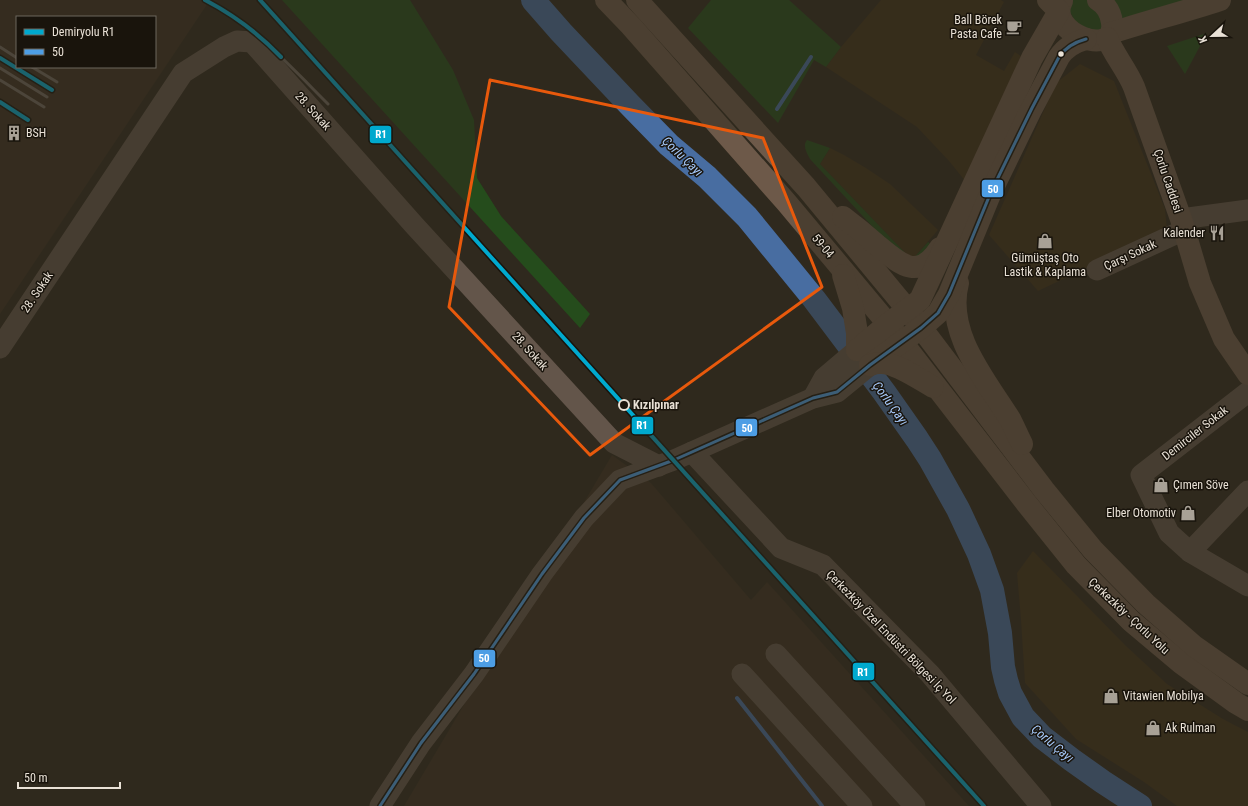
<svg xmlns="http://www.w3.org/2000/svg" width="1248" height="806" viewBox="0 0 1248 806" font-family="'Roboto Condensed',sans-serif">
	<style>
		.built { fill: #3f311a }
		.industrial { fill: #3c3022; fill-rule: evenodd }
		.green { fill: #254c1c }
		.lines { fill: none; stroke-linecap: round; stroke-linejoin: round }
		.stream { stroke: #486da1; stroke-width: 4 }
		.river { stroke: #486da1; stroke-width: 24 }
		.minor { stroke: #63554a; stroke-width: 21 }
		.major { stroke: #6d5949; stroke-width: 22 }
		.rail { stroke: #70665d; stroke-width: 3 }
		.bus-1-casing { stroke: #19140c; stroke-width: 6 }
		.bus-1 { stroke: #4d9ee5; stroke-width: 3 }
		.rail-1-casing { stroke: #19140c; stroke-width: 7 }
		.rail-1 { stroke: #00a9ce; stroke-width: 4 }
		.marked { fill: none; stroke: #e8590c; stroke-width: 3; stroke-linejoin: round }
		.bus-dot { fill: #e9e1d6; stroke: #19140c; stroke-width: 1.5 }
		.stop-dot { fill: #19140c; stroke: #e9e1d6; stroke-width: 2 }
		.labels { text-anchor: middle; stroke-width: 3; stroke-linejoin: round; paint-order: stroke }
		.poi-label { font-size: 12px; fill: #e9e1d6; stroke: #19140c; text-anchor: start }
		.street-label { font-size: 12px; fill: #e9e1d6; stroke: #19140c }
		.stop-label { font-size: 12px; font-weight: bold; fill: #e9e1d6; stroke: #19140c; text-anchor: start }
		.water-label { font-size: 13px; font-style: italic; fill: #a5c8f9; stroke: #19140c }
		.line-badge { stroke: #19140c; stroke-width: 1.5 }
		.badge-label { font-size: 11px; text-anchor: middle; font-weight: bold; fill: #fff }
	</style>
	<rect width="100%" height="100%" fill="#2f291e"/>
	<!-- built -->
	<g class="built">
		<polygon points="881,0 1001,0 1004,2 976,55 1004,71 1015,52 1021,56 966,182 949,161 917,127 826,67 841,47"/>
		<polygon points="1080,64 1114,81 1165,209 1167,230 1038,291 989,235 1056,83"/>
		<polygon points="830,148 844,155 866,168 890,184 938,230 912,260 820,164"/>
		<polygon points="1033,551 1125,645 1167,684 1223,719 1248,732 1248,806 1177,806 1144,782 1076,739 1025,683 1021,620 1017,573"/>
	</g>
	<!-- industrial -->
	<g class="industrial">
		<path d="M0 0H210L0 314ZM17 17H155V67H17Z"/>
		<polygon points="612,455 651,483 751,600 767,582 969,806 404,806"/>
	</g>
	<!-- green -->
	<g class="green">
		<polygon points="282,0 410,0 453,70 474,120 477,178 501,216 590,314 580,328"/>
		<polygon points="711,0 789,0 841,47 826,67 814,60 778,123 688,28"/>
		<polygon points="1064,0 1220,0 1083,37"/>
		<polygon points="1207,33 1185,74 1167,46"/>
		<path d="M807 140 830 148 820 164 912 260 928 242 937 249 908 265 810 159C807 153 802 146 807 140Z"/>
	</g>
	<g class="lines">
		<!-- stream -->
		<g class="stream">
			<polyline points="777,109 811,57"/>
			<polyline points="737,698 822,806"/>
		</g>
		<!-- river -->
		<polyline class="river" points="533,0 561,32 629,104 669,145 707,177 747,217 814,299 884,392 917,439 930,459 958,509 979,554 992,590 1000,633 1003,667 1006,680 1010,693 1023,717 1042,737 1072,760 1103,782 1140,806"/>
		<!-- minor -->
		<g class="minor">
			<polyline points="1181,219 1248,210"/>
			<polyline points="1097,270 1184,230"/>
			<polyline points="0,348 183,73 224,47 237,41 252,42 414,225 614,443 659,466"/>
			<polyline points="1248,392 1141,475 1169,533 1190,552 1248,586"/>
			<polyline points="813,398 824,378 857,350"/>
			<polyline points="692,452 781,548 823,565 930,674 1041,806"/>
			<polyline points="1190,552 1248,491"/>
			<polyline points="776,654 915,806"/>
			<polyline points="742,674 862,806"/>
			<polyline points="380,806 421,743 474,674 542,574 584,518 620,480 674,460 813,398 837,392 870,365"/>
		</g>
		<!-- major -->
		<g class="major">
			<polyline points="606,0 631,26 786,202 888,324 1027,504 1076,565 1131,621 1181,663 1236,703 1248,710"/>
			<polyline points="637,0 806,187 907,309 1044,490 1093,550 1146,604 1194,646 1248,684"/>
			<path d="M1062 1C1045 33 1117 59 1112 23 1111 13 1106 5 1098 0"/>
			<path d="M1111 33C1148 21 1184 12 1220 0"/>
			<path d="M1107 38C1114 55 1127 70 1134 87L1181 219 1200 283 1224 339 1248 374"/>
			<path d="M843 217C855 226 866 235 877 245 900 264 918 282 940 248"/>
			<polyline points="843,275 853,308 857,333 857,350"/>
			<path d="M958 283C945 333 985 379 1010 419 1014 427 1018 436 1022 444"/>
			<polyline points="857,350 888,324 920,300 1032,58 1059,11 1048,0"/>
			<path d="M870 365 921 328 938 313 949 294 991 192 1032 108 1059 57C1065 48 1075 42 1086 39"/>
			<path d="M870 365C873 364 876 363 880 363 895 362 919 379 933 387"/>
		</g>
		<!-- rail -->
		<g class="rail">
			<path d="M205 0C253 25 290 66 328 104"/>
			<polyline points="0,47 17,58"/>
			<polyline points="0,58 52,90"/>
			<polyline points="32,67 57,82"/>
			<polyline points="0,68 47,97"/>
			<polyline points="0,80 44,107"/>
			<polyline points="0,102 28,120"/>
		</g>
		<defs>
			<path id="bus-1" d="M380 806 421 743 474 674 542 574 584 518 620 480 674 460 813 398 837 392 870 365 921 328 938 313 949 294 991 192 1032 108 1059 57C1065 48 1075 42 1086 39"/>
		</defs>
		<!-- bus-1 casing -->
		<use href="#bus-1" class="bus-1-casing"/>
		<!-- bus-1 -->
		<use href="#bus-1" class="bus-1"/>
		<defs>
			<g id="rail-1">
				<path d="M205 0C232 14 260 35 281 57"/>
				<polyline points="260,0 984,806"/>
				<polyline points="0,58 52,90"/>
				<polyline points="0,102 28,120"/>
			</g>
		</defs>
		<!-- rail-1 casing -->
		<use href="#rail-1" class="rail-1-casing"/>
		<!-- rail-1 -->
		<use href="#rail-1" class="rail-1"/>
	</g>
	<!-- marked area -->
	<path d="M0 0H1248V806H0ZM490 80 763 138 822 287 590 455 449 307Z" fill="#2f291e" fill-opacity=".55" fill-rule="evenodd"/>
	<path class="marked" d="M490 80 763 138 822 287 590 455 449 307Z"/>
	<!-- icons -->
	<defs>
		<symbol id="cafe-bare" viewBox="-9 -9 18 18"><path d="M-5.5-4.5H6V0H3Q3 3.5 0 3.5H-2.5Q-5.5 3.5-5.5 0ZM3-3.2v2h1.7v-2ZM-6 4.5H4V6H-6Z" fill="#a8a196" stroke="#19140c" stroke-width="2.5" paint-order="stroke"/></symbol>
		<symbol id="building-bare" viewBox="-9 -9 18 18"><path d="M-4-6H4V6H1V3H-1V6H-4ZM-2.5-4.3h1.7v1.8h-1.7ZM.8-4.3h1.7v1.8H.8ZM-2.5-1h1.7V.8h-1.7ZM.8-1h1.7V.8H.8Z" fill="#a8a196" stroke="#19140c" stroke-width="2.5" paint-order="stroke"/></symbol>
		<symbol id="restaurant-bare" viewBox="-9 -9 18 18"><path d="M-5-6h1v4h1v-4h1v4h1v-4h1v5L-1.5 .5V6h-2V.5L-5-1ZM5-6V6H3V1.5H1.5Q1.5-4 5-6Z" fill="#a8a196" stroke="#19140c" stroke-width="2.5" paint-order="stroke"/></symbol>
		<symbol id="shop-bare" viewBox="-9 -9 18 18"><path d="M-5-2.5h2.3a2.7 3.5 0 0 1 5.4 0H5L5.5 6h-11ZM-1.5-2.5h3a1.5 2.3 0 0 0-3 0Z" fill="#a8a196" stroke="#19140c" stroke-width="2.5" paint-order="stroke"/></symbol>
	</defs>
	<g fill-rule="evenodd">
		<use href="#cafe-bare" x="1003" y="16" width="22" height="22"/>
		<use href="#building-bare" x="3" y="122" width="22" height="22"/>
		<use href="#restaurant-bare" x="1206" y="222" width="22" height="22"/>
		<use href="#shop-bare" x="1034" y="230" width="22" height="22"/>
		<use href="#shop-bare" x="1150" y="474" width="22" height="22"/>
		<use href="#shop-bare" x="1177" y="502" width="22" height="22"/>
		<use href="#shop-bare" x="1100" y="685" width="22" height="22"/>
		<use href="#shop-bare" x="1142" y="717" width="22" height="22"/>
	</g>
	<!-- markers -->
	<circle class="bus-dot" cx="1061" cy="54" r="3.5"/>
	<circle class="stop-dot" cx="624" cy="405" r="5"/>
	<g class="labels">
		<!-- poi labels -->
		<g class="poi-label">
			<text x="1002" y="24" text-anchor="end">Ball Börek<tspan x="1002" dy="14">Pasta Cafe</tspan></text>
			<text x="26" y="137">BSH</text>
			<text x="1205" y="237" text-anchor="end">Kalender</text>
			<text x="1045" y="262" text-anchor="middle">Gümüştaş Oto<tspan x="1045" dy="14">Lastik &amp; Kaplama</tspan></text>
			<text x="1173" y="489">Çımen Söve</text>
			<text x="1176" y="517" text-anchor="end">Elber Otomotiv</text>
			<text x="1123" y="700">Vitawien Mobilya</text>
			<text x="1165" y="732">Ak Rulman</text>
		</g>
		<!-- street labels -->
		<g class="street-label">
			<text transform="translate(313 111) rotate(48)" y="4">28. Sokak</text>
			<text transform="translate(1168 181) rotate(71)" y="4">Çorlu Caddesi</text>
			<text transform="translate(823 246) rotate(50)" y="4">59-04</text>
			<text transform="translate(1130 255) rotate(-25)" y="4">Çarşı Sokak</text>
			<text transform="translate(37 292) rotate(-56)" y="4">28. Sokak</text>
			<text transform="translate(530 351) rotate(48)" y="4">28. Sokak</text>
			<text transform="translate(1195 433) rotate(-38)" y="4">Demirciler Sokak</text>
			<text transform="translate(1129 616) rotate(43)" y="4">Çerkezköy - Çorlu Yolu</text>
			<text transform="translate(891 637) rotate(46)" y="4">Çerkezköy Özel Endüstri Bölgesi İç Yol</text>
		</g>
		<!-- stop labels -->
		<g class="stop-label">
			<text x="633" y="409">Kızılpınar</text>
		</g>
		<!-- water labels -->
		<g class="water-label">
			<text transform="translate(683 156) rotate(44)" y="5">Çorlu Çayı</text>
			<text transform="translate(891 403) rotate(54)" y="5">Çorlu Çayı</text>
			<text transform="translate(1053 743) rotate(40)" y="5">Çorlu Çayı</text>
		</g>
	</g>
	<g class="line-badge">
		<rect x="369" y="125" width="23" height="19" rx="4" fill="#00a9ce"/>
		<rect x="981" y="179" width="23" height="19" rx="4" fill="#4d9ee5"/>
		<rect x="631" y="416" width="23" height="19" rx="4" fill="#00a9ce"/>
		<rect x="735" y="418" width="23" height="19" rx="4" fill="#4d9ee5"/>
		<rect x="473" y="649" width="23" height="19" rx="4" fill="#4d9ee5"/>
		<rect x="852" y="662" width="23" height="19" rx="4" fill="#00a9ce"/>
	</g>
	<g class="badge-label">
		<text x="381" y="138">R1</text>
		<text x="993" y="193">50</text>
		<text x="642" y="429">R1</text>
		<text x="747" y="432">50</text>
		<text x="484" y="662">50</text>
		<text x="863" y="676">R1</text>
	</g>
	<!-- legend -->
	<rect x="16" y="16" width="140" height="52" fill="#19140c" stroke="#6c665d"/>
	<rect x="24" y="29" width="20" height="6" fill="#00a9ce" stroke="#6c665d"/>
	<text x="52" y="36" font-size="12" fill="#e9e1d6">Demiryolu R1</text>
	<rect x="24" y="49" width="20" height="6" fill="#4d9ee5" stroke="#6c665d"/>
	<text x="52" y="56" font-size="12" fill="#e9e1d6">50</text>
	<!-- north arrow -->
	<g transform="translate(1212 36) rotate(248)" stroke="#19140c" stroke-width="3" paint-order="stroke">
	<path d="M0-3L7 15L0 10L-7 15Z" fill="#e9e1d6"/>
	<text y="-6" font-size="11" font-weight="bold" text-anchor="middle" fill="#e9e1d6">K</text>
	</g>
	<!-- scale -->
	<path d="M18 782v6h102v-6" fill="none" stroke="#e9e1d6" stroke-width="2"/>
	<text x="24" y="782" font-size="12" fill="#e9e1d6" stroke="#19140c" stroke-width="3" paint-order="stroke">50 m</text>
</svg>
